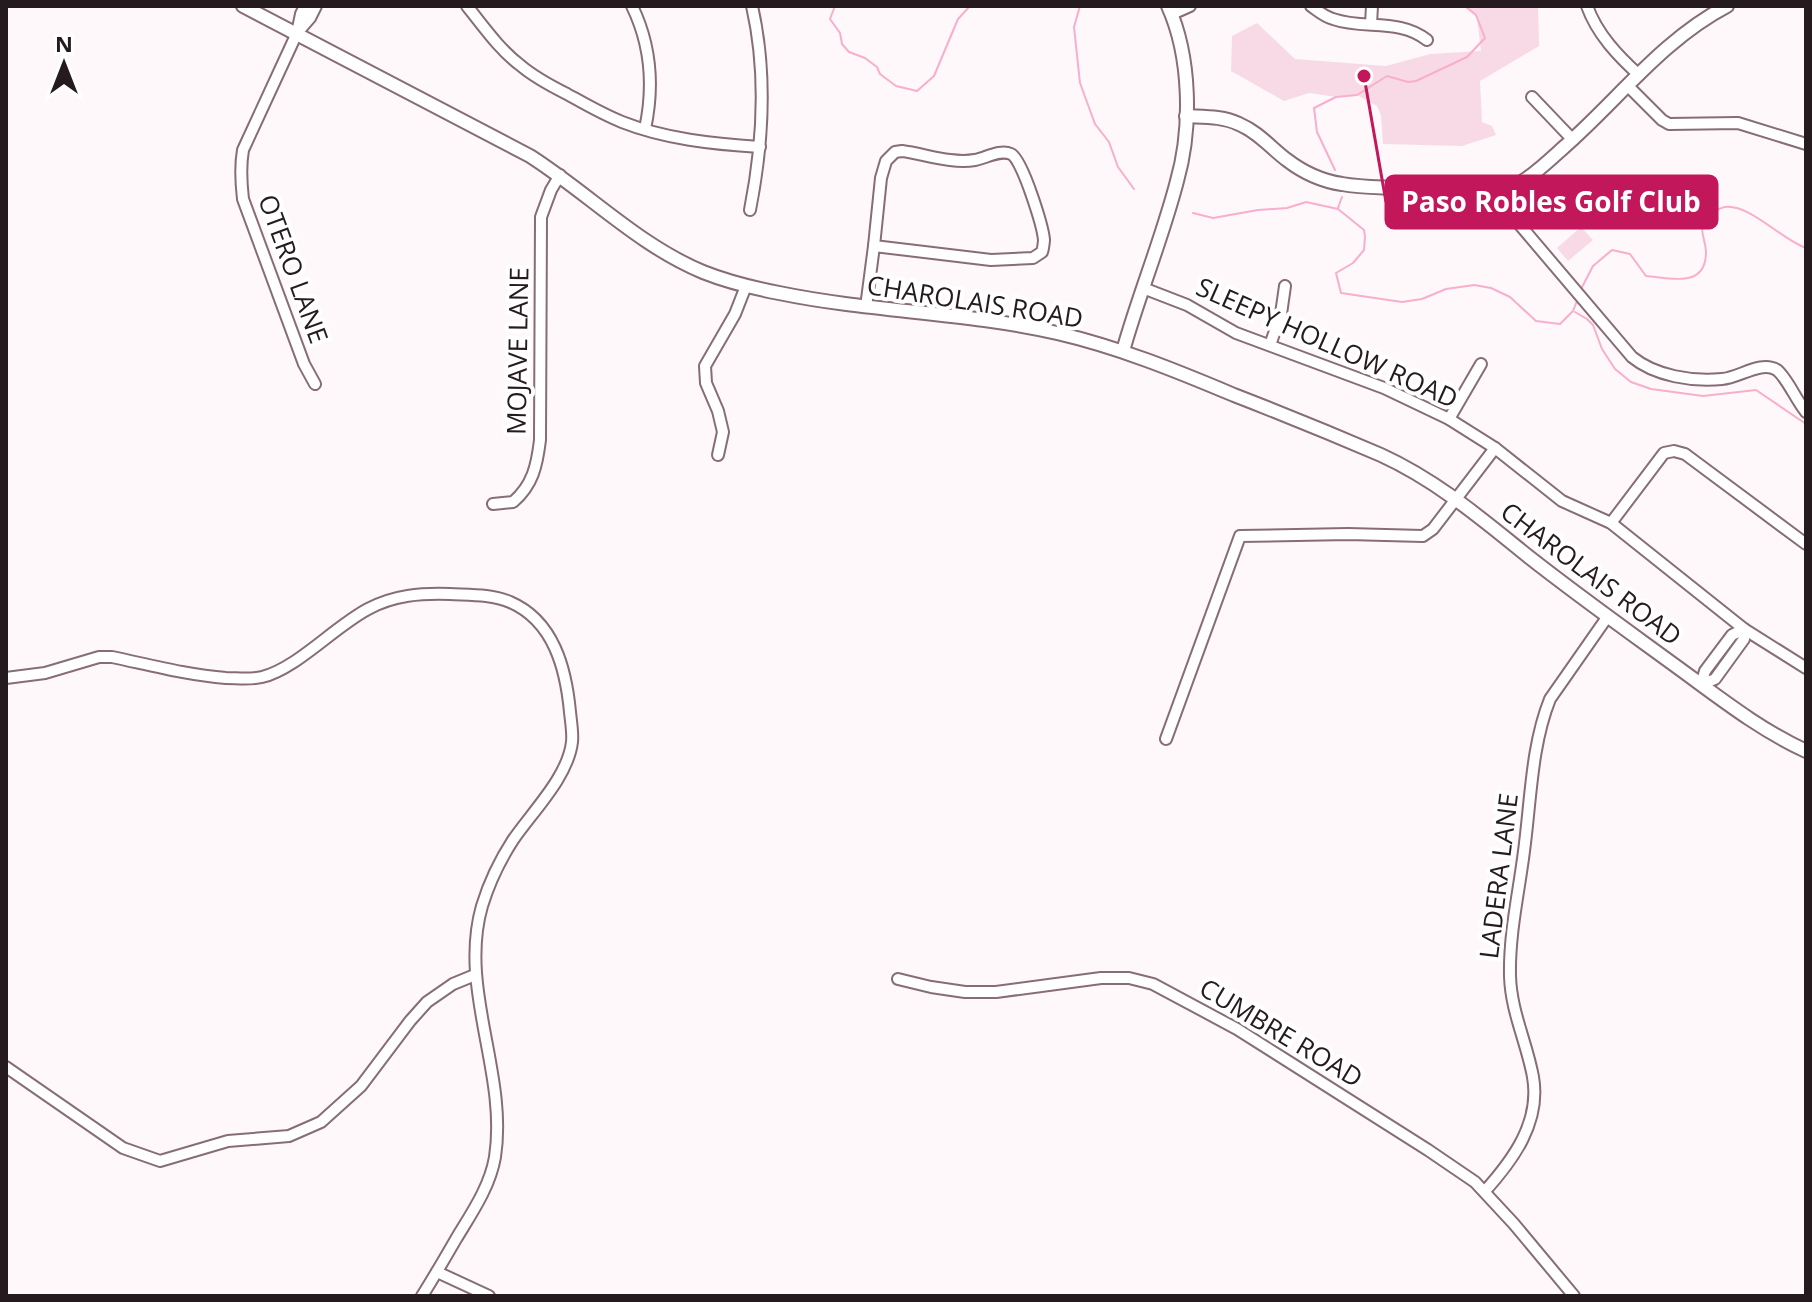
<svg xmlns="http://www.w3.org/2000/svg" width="1812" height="1302" viewBox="0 0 1812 1302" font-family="'Open Sans',sans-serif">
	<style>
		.green { fill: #f8dae6 }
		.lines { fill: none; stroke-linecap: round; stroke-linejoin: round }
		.stream { stroke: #f8aecc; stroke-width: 2 }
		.minor-casing { stroke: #866d77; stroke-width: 14 }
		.tertiary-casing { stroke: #866d77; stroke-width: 16 }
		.minor { stroke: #fff; stroke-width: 10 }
		.tertiary { stroke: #fff; stroke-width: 12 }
		.labels { text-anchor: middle; stroke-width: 8; stroke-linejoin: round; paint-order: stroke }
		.street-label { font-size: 26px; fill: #251b1f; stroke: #fff }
		.leader { fill: none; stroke: #c2185b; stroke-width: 3 }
		.callout-dot { fill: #c2185b; stroke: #fff; stroke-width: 3 }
		.callout { fill: #c2185b; stroke: #c2185b; stroke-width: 3 }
		.callout-label { font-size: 28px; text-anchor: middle; font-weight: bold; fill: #fff }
	</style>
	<rect width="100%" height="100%" fill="#fef8fb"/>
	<!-- green -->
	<g class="green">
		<polygon points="1463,6 1538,6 1539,46 1480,81 1482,122 1492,126 1496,135 1462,146 1383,144 1381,115 1377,106 1357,95 1336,97 1309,93 1284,101 1231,71 1232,36 1257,23 1295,59 1386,66 1430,54 1481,51 1477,17"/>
		<polygon points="1581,227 1593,240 1568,261 1557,248"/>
	</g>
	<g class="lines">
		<!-- stream -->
		<g class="stream">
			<polyline points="835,6 830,19 840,33 842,44 849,52 865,58 877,67 880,74 896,86 917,91 934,76 958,19 970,6"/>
			<polyline points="1080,6 1074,27 1080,83 1095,124 1109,142 1118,167 1134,189"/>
			<polyline points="1335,170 1317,132 1314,108 1336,97 1357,95 1387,76 1408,82 1416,81 1467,57 1485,38 1476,15 1465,6"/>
			<polyline points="1338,208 1342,197"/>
			<polyline points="1193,213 1213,218 1258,210 1287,208 1306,202 1338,209 1364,230 1365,237 1364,250 1353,263 1336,273 1341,293 1402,302 1422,299 1446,289 1474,285 1491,288 1510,297 1536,321 1560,324 1573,311 1577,301"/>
			<path d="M1580 291 1593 266 1612 250 1630 254 1646 276C1670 278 1706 289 1706 252 1705 235 1698 233 1706 215 1712 213 1719 208 1725 207 1750 204 1782 240 1806 248"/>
			<polyline points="1575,312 1587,319 1593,325 1602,349 1615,369 1631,382 1651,389 1703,396 1756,390 1806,424"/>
		</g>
		<defs>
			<g id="minor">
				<polyline points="305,6 301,14 297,33 310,18 316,6"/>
				<path d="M467 6C484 27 499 49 520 65 534 77 551 86 567 94 585 104 602 114 622 122 665 139 713 144 760 147"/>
				<path d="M632 6C651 45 654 87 645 129"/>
				<path d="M1311 6C1318 11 1325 17 1333 19 1364 30 1399 18 1427 40"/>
				<path d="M1587 6C1597 34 1618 56 1639 75"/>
				<polyline points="1172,14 1190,6"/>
				<polyline points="1371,24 1372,6"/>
				<path d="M297 33 243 150C240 167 241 182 243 199L304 364 315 384"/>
				<polyline points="1628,86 1662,120 1669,124 1738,123 1806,144"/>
				<polyline points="1532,97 1573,140"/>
				<path d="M902 151C925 154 951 164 975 160 986 158 1000 149 1011 154 1022 158 1043 227 1044 240 1044 241 1043 250 1042 252L1033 258 991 260 874 246 881 178 886 161 895 152Z"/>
				<path d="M1503 191 1509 211 1514 218 1632 357C1655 376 1693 382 1722 379 1739 378 1761 360 1777 370 1787 378 1796 400 1806 412"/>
				<path d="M750 210C763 144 767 72 752 6"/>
				<polyline points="1143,288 1187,305 1236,333 1384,388 1449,419 1495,448 1562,501 1611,523 1744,629 1806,668"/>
				<polyline points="866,307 874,246"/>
				<polyline points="1270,345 1281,314 1285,286"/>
				<polyline points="1449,419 1481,364"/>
				<polyline points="718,455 723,432 718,411 706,383 705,366 735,314 746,286"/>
				<path d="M493 504 513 502C533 485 537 465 540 440L541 217 551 190 560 175"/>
				<polyline points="1611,523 1664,453 1674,451 1685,454 1806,544"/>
				<polygon points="1744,629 1744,639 1715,679 1701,685 1705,671 1732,635"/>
				<path d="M6 678 45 673 99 657H112C150 665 187 675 226 678 237 678 250 680 262 677 296 669 334 627 368 609 394 595 421 593 450 594 469 595 492 594 510 602 554 621 566 669 570 712 571 722 573 733 572 742 568 777 532 812 513 840 500 860 489 883 482 906 458 989 508 1073 495 1157 490 1187 471 1214 456 1239 445 1258 434 1277 422 1296"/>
				<polyline points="1166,739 1240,536 1348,534 1423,536 1433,529 1495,448"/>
				<polyline points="898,979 931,987 965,992 996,992 1101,978 1129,978 1153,984 1237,1029 1428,1150 1475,1182 1514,1224 1574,1296"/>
				<polyline points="6,1067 123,1148 160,1161 228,1141 289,1136 321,1122 361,1086 410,1021 427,1002 453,984 475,975"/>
				<path d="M1485 1191C1513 1160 1541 1122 1533 1077 1527 1043 1511 1012 1510 976 1509 931 1520 888 1525 843 1531 795 1532 744 1550 699L1608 616"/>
				<polyline points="437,1272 489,1296"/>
			</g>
			<g id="tertiary">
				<path d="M243 6 530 156C588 193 638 245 703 272 728 282 753 288 779 293 871 312 966 312 1057 333 1118 347 1177 371 1234 395 1283 414 1332 434 1381 455 1436 480 1482 519 1529 557 1576 594 1625 629 1673 664 1716 695 1758 729 1806 751"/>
				<path d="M1186 116C1204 117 1222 116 1239 124 1258 132 1271 148 1287 160 1304 173 1321 181 1342 184 1364 188 1386 187 1408 189 1433 192 1469 199 1493 194 1521 188 1542 167 1563 148 1617 101 1662 40 1727 6"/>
				<path d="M1123 351C1139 294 1162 239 1177 181 1192 128 1191 57 1168 6"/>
			</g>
		</defs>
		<!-- minor casing -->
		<use href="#minor" class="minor-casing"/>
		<!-- tertiary casing -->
		<use href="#tertiary" class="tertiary-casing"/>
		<!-- minor -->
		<use href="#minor" class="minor"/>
		<!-- tertiary -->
		<use href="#tertiary" class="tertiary"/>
	</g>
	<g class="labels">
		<!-- street labels -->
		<g class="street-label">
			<text transform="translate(293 269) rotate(70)" y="9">OTERO LANE</text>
			<text transform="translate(975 302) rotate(9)" y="9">CHAROLAIS ROAD</text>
			<text transform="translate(1327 343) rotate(24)" y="9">SLEEPY HOLLOW ROAD</text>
			<text transform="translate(518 351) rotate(-89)" y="9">MOJAVE LANE</text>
			<text transform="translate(1591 574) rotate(37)" y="9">CHAROLAIS ROAD</text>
			<text transform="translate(1499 876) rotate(-83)" y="9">LADERA LANE</text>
			<text transform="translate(1281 1033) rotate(31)" y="9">CUMBRE ROAD</text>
		</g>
	</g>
	<!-- callouts -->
	<path class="leader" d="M1364 76L1386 202"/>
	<circle class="callout-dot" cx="1364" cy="76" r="8"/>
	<rect class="callout" x="1386" y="176" width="331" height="52" rx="8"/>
	<g class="callout-label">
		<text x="1551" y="212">Paso Robles Golf Club</text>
	</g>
	<!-- border -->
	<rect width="1812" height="1302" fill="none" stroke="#251b1f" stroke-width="16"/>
	<!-- north arrow -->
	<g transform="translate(64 64)" stroke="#ffffff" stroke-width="6" paint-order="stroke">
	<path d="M0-6L14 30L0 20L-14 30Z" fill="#251b1f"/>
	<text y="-12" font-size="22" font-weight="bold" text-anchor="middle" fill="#251b1f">N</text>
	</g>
</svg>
